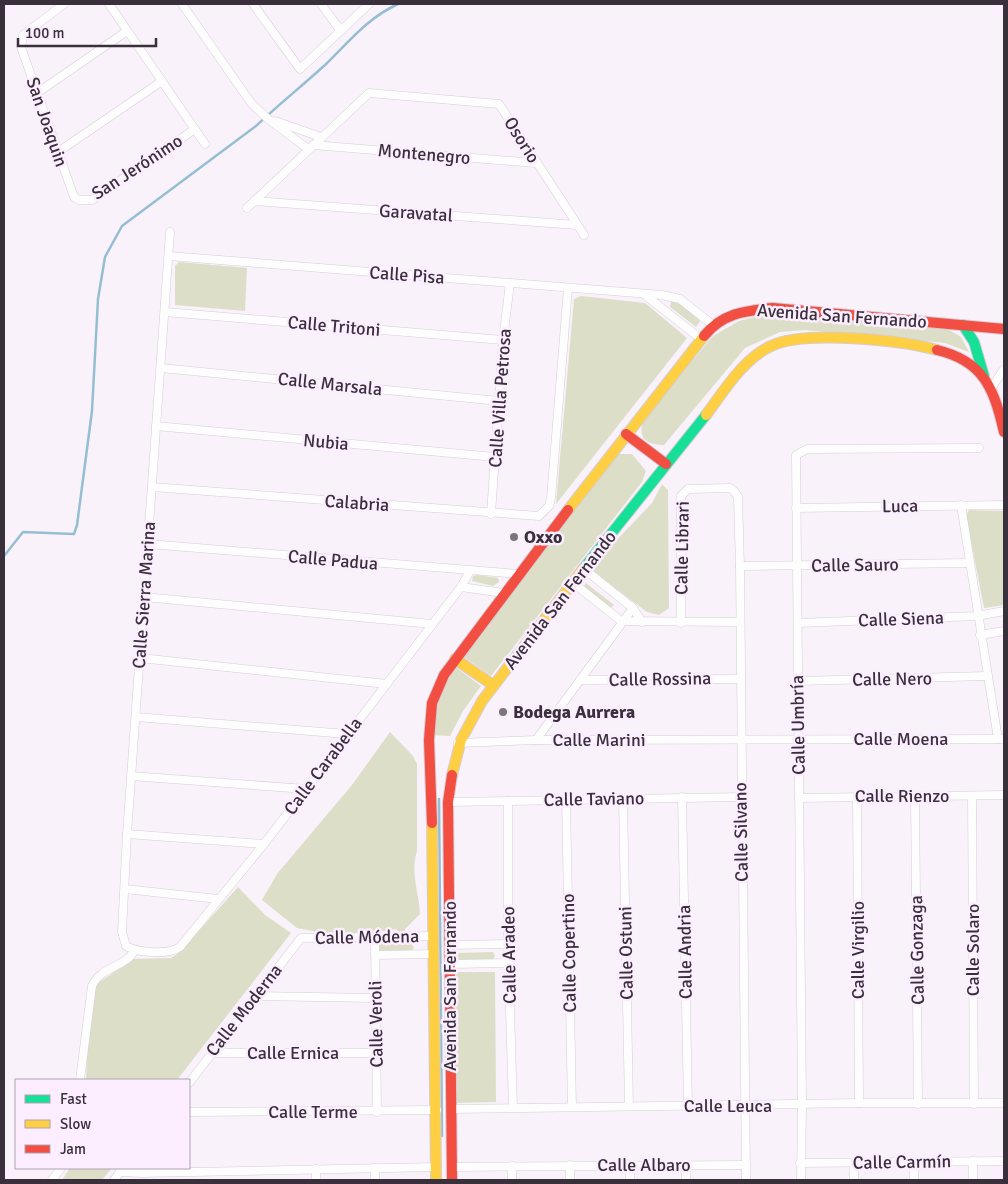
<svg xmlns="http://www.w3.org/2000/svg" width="1008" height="1184" viewBox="0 0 1008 1184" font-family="Signika,sans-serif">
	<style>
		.green { fill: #dddec7 }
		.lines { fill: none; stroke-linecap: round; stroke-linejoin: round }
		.stream { stroke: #96bed2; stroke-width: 2.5 }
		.street-casing { stroke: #d5cdd7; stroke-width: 9 }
		.fast-casing { stroke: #d5cdd7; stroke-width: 12 }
		.slow-casing { stroke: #d5cdd7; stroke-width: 12 }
		.jam-casing { stroke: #d5cdd7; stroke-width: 12 }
		.street { stroke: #fefdfe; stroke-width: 8 }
		.fast { stroke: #16e098; stroke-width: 10 }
		.slow { stroke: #ffcf43; stroke-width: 10 }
		.jam { stroke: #f24e42; stroke-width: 10 }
		.poi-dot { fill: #7c747e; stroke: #fceeff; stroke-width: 2 }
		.labels { text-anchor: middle; stroke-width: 5; stroke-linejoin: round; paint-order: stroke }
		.street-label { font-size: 18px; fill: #39303b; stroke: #fceeff }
		.poi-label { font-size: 18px; font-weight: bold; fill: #39303b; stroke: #fceeff; text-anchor: start }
	</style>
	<rect width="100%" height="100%" fill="#f9f2fb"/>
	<!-- green -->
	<g class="green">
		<polygon points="179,262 247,268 245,311 175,305 175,266"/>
		<polygon points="581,296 645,303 687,338 556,504 574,299"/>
		<polygon points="671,301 681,304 700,321 696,327 670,307"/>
		<path d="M767 314 946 328 961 337 969 352 945 343 804 330 780 332 745 348 664 445C645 445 638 438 643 420L713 336 739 321Z"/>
		<polygon points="617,454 632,454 646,471 642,482 491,676 462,656"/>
		<polygon points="662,484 668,490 669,608 659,615 647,612 589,569 652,503"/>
		<polygon points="969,510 1004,511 1004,605 984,608 966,515"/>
		<polygon points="477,575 498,578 499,582 493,586 472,581 473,576"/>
		<polygon points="586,583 614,605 610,608 583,587"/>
		<polygon points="454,666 481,686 463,711 450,736 431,735 432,708"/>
		<path d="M390 732 413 756 417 764V851C410 873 419 892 420 914L405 929 404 936 396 929 344 937 297 928 262 900 277 874 352 785Z"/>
		<polygon points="238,887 265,915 291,933 177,1080 86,1080 90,989 133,959 171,958 180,952"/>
		<polygon points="378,941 410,941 414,948 411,951 376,951"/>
		<polygon points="493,952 495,956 492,960 456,960 454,957 457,953"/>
		<polygon points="451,972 495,972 496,1102 455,1103"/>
		<polygon points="70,1168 112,1168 102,1180 62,1180"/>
	</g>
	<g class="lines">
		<!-- stream -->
		<g class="stream">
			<path d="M4 556 23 532 74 534 77 525 92 411 98 299 105 257 122 226 256 126C278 105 302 86 325 65 350 41 366 19 398 4"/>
			<polyline points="439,799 442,1136"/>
		</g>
		<defs>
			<g id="street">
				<polyline points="64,4 23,35 21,47 74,197 79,200 92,200 195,129"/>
				<polyline points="109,4 205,144"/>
				<polyline points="182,4 251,103 268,119 308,149"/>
				<polyline points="253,4 300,69 369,4"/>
				<polyline points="321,4 341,31"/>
				<polyline points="37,93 127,31"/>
				<polyline points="275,121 321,137"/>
				<polyline points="313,145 536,163"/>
				<polyline points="58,152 162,81"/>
				<polyline points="254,201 577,225"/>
				<polyline points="247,208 369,93 499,104 584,235"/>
				<path d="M170 232 127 834 122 932 126 946C138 953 169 955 180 947L264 844 461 587 470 571"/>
				<polyline points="169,256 662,295 680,299 713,325"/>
				<polyline points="645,295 701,339"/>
				<polyline points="165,312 503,340"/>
				<polyline points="161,368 499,401"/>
				<polyline points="992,387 1004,369"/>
				<polyline points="156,426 495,457"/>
				<polyline points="152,487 539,516 549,506 551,498 568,288"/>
				<polyline points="961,505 998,739"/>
				<polyline points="796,508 1004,505"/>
				<polyline points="491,514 503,340 510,283"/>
				<polyline points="148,544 518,574"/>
				<polyline points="740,566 969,563"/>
				<polyline points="584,569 633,608 642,622"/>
				<polyline points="572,582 621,621 739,622"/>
				<polyline points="461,587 504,593"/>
				<polyline points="144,597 432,624"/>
				<polyline points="681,623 681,496 688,489 730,488 734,491 738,497 740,566 746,1180"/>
				<polyline points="798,623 977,616 1004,611"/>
				<polyline points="980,635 1004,631"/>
				<polyline points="140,658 387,684"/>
				<polyline points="580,680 739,679"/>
				<polyline points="798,681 987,676"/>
				<polyline points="136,717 347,734"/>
				<polyline points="536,740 633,608"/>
				<polyline points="458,743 536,740 1004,739"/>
				<polyline points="131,776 306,789"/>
				<polyline points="857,796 859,1103"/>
				<polyline points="915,796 918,1104"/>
				<polyline points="972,796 974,1104"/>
				<polyline points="682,797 688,1106"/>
				<polyline points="799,798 1004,795"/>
				<polyline points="623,799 629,1106"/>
				<polyline points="566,800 572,1107"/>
				<polyline points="508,801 508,944 513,1108"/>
				<polyline points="448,802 741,797"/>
				<polyline points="127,834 264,844"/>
				<polyline points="125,889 218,899"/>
				<polyline points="375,937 377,1112"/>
				<polyline points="450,945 508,944"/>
				<polyline points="375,955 434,954"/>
				<polyline points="451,964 509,963"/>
				<polyline points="255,996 375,998"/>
				<polyline points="211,1053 376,1053"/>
				<path d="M80 1080 92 986C101 966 125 968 135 950"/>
				<polyline points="189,1083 301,938 434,936"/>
				<polyline points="451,1109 859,1103 1004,1103"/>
				<polyline points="189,1112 437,1110"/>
				<polyline points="973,1161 973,1180"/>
				<polyline points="914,1162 914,1180"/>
				<polyline points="800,1163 1004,1161"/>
				<polyline points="854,1163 854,1180"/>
				<polyline points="570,1165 570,1180"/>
				<polyline points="630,1165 630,1180"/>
				<polyline points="686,1165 686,1180"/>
				<polyline points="512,1166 512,1180"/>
				<polyline points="452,1167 746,1165"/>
				<polyline points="375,1168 375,1180"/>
				<polyline points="316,1169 316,1180"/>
				<polyline points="120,1172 142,1173 436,1167"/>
				<polyline points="52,1180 61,1168"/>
				<polyline points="114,1180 122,1169"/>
				<polyline points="801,1180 802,1105 796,455 807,449 979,448"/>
			</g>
			<g id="fast">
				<polyline points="963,325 974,342 984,376"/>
				<polyline points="583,569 706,415"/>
			</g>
			<g id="slow">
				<path d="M706 415C724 391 743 359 771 346 804 330 901 340 937 350"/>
				<polyline points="568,510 704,336"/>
				<polyline points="455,659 493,685"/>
				<polyline points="452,775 461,740 482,701 583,569"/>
				<polyline points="432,823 436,1180"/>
			</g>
			<g id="jam">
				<path d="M704 336C723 313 744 311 773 308L1004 329"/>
				<path d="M937 350C984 361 994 389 1004 432"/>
				<polyline points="626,434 666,464"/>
				<polyline points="432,823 429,740 432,703 444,675 568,510"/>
				<polyline points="452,1180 448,802 452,775"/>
			</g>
		</defs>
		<!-- street casing -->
		<use href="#street" class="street-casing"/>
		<!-- fast casing -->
		<use href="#fast" class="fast-casing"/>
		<!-- slow casing -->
		<use href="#slow" class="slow-casing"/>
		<!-- jam casing -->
		<use href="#jam" class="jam-casing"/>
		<!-- street -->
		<use href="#street" class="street"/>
		<!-- fast -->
		<use href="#fast" class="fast"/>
		<!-- slow -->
		<use href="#slow" class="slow"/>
		<!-- jam -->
		<use href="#jam" class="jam"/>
	</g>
	<!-- markers -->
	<g class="poi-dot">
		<circle cx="514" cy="537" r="5"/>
		<circle cx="503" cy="712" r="5"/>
	</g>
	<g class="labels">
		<!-- street labels -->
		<g class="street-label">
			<text transform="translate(47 122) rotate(71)" y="6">San Joaquin</text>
			<text transform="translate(522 140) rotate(58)" y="6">Osorio</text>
			<text transform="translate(424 154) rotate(5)" y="6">Montenegro</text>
			<text transform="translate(137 167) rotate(-33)" y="6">San Jerónimo</text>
			<text transform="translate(416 213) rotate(4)" y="6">Garavatal</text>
			<text transform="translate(407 275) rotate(4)" y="6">Calle Pisa</text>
			<text transform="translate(842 316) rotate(4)" y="6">Avenida San Fernando</text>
			<text transform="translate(334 326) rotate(5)" y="6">Calle Tritoni</text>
			<text transform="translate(330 384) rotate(6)" y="6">Calle Marsala</text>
			<text transform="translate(500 398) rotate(-86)" y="6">Calle Villa Petrosa</text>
			<text transform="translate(326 442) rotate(5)" y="6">Nubia</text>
			<text transform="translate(357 503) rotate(4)" y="6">Calabria</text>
			<text transform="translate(900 506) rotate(-1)" y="6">Luca</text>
			<text transform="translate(682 548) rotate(-89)" y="6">Calle Librari</text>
			<text transform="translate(333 560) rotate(5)" y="6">Calle Padua</text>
			<text transform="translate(855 565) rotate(-1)" y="6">Calle Sauro</text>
			<text transform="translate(144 595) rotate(-86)" y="6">Calle Sierra Marina</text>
			<text transform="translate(560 600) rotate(-52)" y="6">Avenida San Fernando</text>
			<text transform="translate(901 619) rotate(-2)" y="6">Calle Siena</text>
			<text transform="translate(660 679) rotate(-1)" y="6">Calle Rossina</text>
			<text transform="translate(892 679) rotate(-1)" y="6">Calle Nero</text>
			<text transform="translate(798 725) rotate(-91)" y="6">Calle Umbría</text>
			<text x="901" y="745">Calle Moena</text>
			<text x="599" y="746">Calle Marini</text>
			<text transform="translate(323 766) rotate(-53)" y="6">Calle Carabella</text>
			<text x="902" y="802">Calle Rienzo</text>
			<text transform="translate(594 799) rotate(-1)" y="6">Calle Taviano</text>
			<text transform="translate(741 832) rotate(-91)" y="6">Calle Silvano</text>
			<text transform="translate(367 937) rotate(-1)" y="6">Calle Módena</text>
			<text transform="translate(858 950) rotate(-90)" y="6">Calle Virgilio</text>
			<text transform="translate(917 950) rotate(-91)" y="6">Calle Gonzaga</text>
			<text transform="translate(973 950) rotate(-90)" y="6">Calle Solaro</text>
			<text transform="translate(685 952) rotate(-91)" y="6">Calle Andria</text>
			<text transform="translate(569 953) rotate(-91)" y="6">Calle Copertino</text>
			<text transform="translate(626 953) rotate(-91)" y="6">Calle Ostuni</text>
			<text transform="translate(509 955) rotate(-91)" y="6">Calle Aradeo</text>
			<text transform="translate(450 986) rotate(-90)" y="6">Avenida San Fernando</text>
			<text transform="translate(244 1010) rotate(-52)" y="6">Calle Moderna</text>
			<text transform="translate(376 1024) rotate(-91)" y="6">Calle Veroli</text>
			<text x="293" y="1059">Calle Ernica</text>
			<text x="728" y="1112">Calle Leuca</text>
			<text x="313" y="1118">Calle Terme</text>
			<text transform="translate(902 1162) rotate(-1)" y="6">Calle Carmín</text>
			<text x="644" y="1171">Calle Albaro</text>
		</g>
		<!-- poi labels -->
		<g class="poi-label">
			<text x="524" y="543">Oxxo</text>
			<text x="513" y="718">Bodega Aurrera</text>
		</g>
	</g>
	<!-- border -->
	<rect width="1008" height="1184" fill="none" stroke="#39303b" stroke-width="10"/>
	<!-- legend -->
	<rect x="15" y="1079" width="175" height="90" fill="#fceeff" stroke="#aea2b1"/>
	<rect x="25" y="1095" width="25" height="8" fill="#16e098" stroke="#aea2b1"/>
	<text x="60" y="1104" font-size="15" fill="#39303b">Fast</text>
	<rect x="25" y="1120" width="25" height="8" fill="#ffcf43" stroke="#aea2b1"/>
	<text x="60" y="1129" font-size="15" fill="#39303b">Slow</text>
	<rect x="25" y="1145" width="25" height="8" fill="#f24e42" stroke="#aea2b1"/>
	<text x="60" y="1154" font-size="15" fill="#39303b">Jam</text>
	<!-- scale -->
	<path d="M18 38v8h138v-8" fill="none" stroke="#39303b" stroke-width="2.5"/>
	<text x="25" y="38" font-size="15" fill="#39303b" stroke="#fceeff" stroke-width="4" paint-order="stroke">100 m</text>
</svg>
